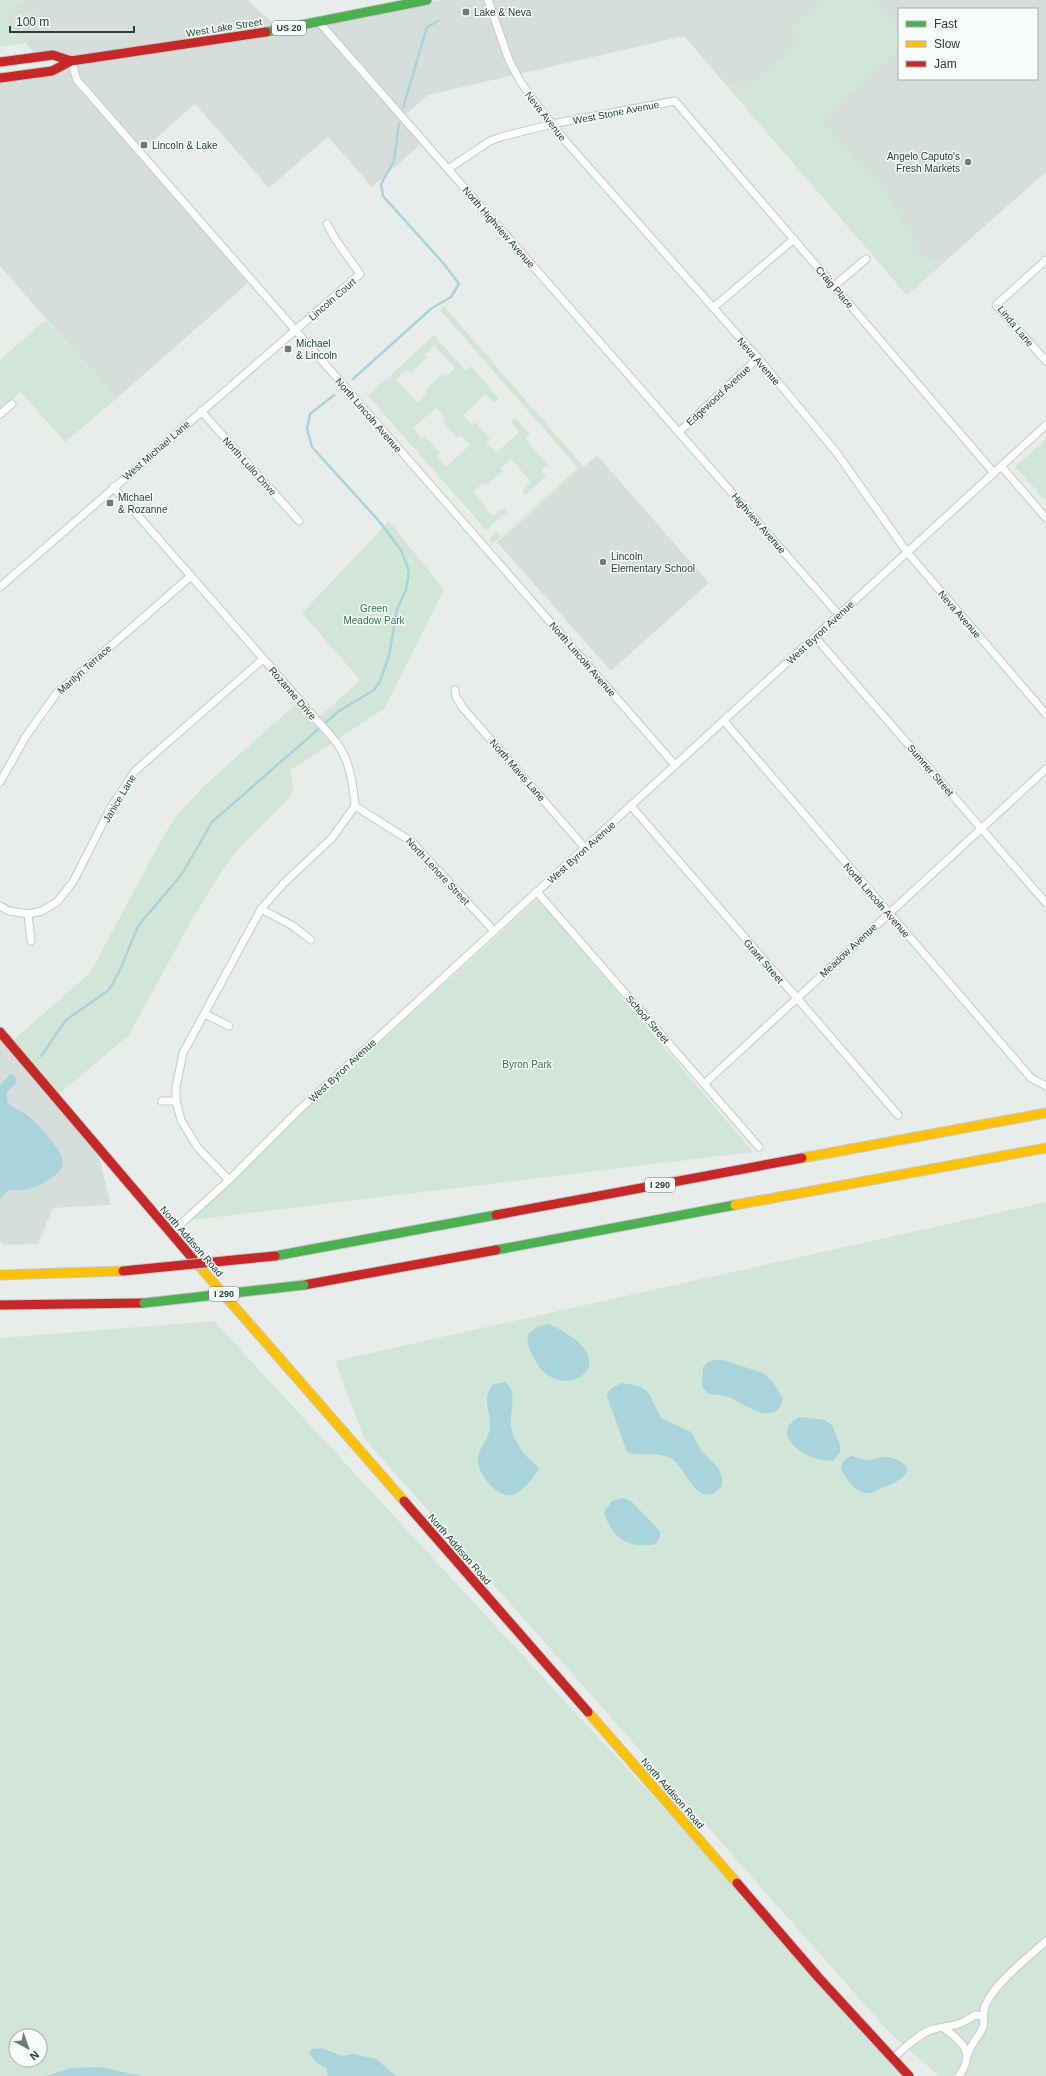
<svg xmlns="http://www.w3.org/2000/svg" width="1046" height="2076" viewBox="0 0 1046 2076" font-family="Helvetica,sans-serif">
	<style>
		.built { fill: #d6dedb; fill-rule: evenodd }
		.green { fill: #d1e6d8; fill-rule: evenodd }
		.water { fill: #a9d4db }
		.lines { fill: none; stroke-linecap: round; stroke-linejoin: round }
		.stream { stroke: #a9d4db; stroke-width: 2.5 }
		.street-casing { stroke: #c5cac8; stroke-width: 9 }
		.fast-casing { stroke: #c3cbc8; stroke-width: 11 }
		.slow-casing { stroke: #c3cbc8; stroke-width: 11 }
		.jam-casing { stroke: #c3cbc8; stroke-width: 11 }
		.street { stroke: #fcfcfc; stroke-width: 7 }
		.fast { stroke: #4caf50; stroke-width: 9 }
		.slow { stroke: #ffc107; stroke-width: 9 }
		.jam { stroke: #c62828; stroke-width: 9 }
		.fast-bridge-casing { stroke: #c3ccc9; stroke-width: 11; stroke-linecap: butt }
		.jam-bridge-casing { stroke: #c3ccc9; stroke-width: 11; stroke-linecap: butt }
		.fast-bridge { stroke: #4caf50; stroke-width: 9 }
		.jam-bridge { stroke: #c62828; stroke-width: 9 }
		.poi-dot { fill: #697e78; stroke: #f7fbf9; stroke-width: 1.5 }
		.labels { text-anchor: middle; stroke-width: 3; stroke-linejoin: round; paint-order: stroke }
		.shield { fill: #f7fbf9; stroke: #637a73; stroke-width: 1 }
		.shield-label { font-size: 9px; font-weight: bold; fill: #24423a }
		.poi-label { font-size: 10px; fill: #24423a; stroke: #f7fbf9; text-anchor: start }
		.street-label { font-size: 10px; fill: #24423a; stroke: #f7fbf9 }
		.park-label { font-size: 10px; fill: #2d7a4b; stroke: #f7fbf9 }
	</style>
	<rect width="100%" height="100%" fill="#e8edeb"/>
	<!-- built -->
	<g class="built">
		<polygon points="23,0 247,0 276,26 74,58 36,55 4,18"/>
		<path d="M440 0H1046V172L907 295 684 36 428 95 404 116 324 23ZM899 9H1037V79H899Z"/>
		<polygon points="318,25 421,144 372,187 328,137 269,188 195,104 137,155 248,283 116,399 0,266 0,79"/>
		<polygon points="597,455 709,583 611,671 497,542"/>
		<polygon points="0,1039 98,1152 111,1205 53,1208 38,1244 5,1245 0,1241"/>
	</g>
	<!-- green -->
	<g class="green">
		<polygon points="0,0 23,0 4,18 25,43 0,47"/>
		<polygon points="824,0 871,0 899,32 898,50 825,116 822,123 889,197 912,239 916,251 927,261 944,262 907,295 727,86 738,81 745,89 802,41 792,28"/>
		<polygon points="444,306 584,467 492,544 489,540 496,531 501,536 578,468 440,310"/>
		<polygon points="46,320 116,399 65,442 21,392 0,410 0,360"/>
		<path d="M434 335 466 371 471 366 499 399 494 403 486 394 463 415 472 425 475 422 490 439 486 442 496 453 519 432 511 422 515 418 530 434 525 439 552 469 547 466 541 471 546 476 526 495 522 491 531 482 511 459 501 468 503 471 486 486 483 483 473 492 493 516 503 508 507 512 486 530 368 396ZM434 345 455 368 445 377 442 374 425 390 428 393 418 403 396 379 407 370 410 373 427 358 424 355ZM436 408 445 418 442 421 457 438 461 435 470 445 446 467 437 456 440 453 425 436 422 439 413 428Z"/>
		<polygon points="1046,439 1046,501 1015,467"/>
		<polygon points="389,521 444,590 385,708 291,770 293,792 289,798 242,845 222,871 195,914 129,1035 57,1096 11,1042 90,973 164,835 177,815 206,784 298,702 315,721 360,680 302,613"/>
		<polygon points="538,899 753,1152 183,1221"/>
		<polygon points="1046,1202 1046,2076 939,2076 888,2031 364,1438 335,1361"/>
		<path d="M214 1321 911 2076H0V1338ZM16 2036H40V2060H16Z"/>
	</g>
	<!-- water -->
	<g class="water">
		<path d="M10 1074 14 1075 17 1082 7 1092V1101C11 1108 20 1110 27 1115 36 1122 65 1152 63 1164 62 1169 58 1173 54 1176 36 1188 30 1191 8 1190L0 1199V1085Z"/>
		<path d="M548 1324C559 1328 568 1334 577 1341 615 1374 555 1401 535 1360 530 1351 526 1344 528 1334L539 1326Z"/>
		<path d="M714 1360H723L763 1373 773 1382 783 1399C776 1431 741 1401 726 1396 721 1395 714 1395 708 1394L702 1386 703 1367 708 1362Z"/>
		<path d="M505 1382C519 1392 509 1413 511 1427 513 1438 520 1449 528 1458 532 1462 536 1463 539 1469 533 1477 523 1492 513 1495 497 1499 476 1472 478 1458 479 1448 488 1439 490 1429 492 1413 481 1400 492 1385Z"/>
		<path d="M621 1383C653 1387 647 1392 661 1418L691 1432 701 1450 719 1469 722 1478V1486C696 1514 688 1467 670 1458 656 1451 640 1457 627 1452L607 1396 609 1390Z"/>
		<path d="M800 1417 824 1420 832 1425 840 1445V1452L834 1460C809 1465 765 1433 800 1417Z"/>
		<path d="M852 1456C857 1457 863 1460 867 1460 878 1460 883 1454 895 1459 921 1470 899 1481 885 1487 880 1488 875 1492 870 1493 857 1495 846 1479 841 1469 842 1461 845 1458 852 1456Z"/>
		<path d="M623 1498 632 1502 660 1531V1536L656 1544C628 1549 612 1539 604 1512L612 1501Z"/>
		<polygon points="322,2048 342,2056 354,2054 376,2059 396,2076 328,2076 326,2068 317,2063 309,2053 312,2049"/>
		<polygon points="100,2067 142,2076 46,2076 71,2068"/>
	</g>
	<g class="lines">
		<!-- stream -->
		<g class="stream">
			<polyline points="403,108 427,27 438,21"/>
			<polyline points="353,379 432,308 451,297 459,284 444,264 383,196 381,184 394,161 399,123"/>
			<polyline points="41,1056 66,1020 109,990 120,970 138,926 182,874 212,822 339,711 374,690 380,681 389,656 397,609 406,590 409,571 401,550 378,520 312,447 307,429 310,414 334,395"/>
		</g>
		<defs>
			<g id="street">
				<polyline points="488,0 509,60 520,81 537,105 568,144 758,358 836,452 907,552 1046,714"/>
				<polyline points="319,22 839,615"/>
				<polyline points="71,61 77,80 675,765"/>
				<polyline points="448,169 490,141 501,137 552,124 675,101 994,473"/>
				<polyline points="1046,260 996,305 1046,361"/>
				<polyline points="834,286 866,259"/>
				<polyline points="713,308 794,239"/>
				<polyline points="201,411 299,521"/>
				<polyline points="0,414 12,404"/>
				<polyline points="679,432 758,358"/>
				<polyline points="1001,466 1046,518"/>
				<path d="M113 487 337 743C350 762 353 783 355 806L332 838 284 883 261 909 183 1053 176 1087V1101L181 1120 198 1148 229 1180"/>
				<polyline points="0,587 360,274 336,240 327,224"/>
				<polyline points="815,637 1046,903"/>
				<polyline points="455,690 456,697 463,708 585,848"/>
				<polyline points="724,721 1031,1078 1046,1086"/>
				<polyline points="0,782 26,736 56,694 191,576"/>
				<polyline points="355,806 412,842 494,931"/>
				<polyline points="632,807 898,1115"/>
				<polyline points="537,892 759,1147"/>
				<polyline points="0,906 9,911 28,914 42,911 57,902 73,882 110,809 135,771 263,659"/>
				<polyline points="261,909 293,926 311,940"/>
				<polyline points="28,914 31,941"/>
				<polyline points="205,1014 229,1026"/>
				<polyline points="704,1084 1046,769"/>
				<polyline points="162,1101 176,1101"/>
				<polyline points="171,1233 229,1180 299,1110 1046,425"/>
				<path d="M945 2029C964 2043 975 2053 959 2076"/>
				<path d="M968 2054C971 2043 979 2037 983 2027 985 2020 982 2013 985 2006 995 1982 1027 1959 1046 1941"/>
				<path d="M892 2059C904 2049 919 2033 934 2029 953 2024 956 2028 975 2015L983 2016"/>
			</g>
			<g id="fast">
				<polyline points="266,32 427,0"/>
				<polyline points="496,1250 735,1205"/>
				<polyline points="275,1256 496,1215"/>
			</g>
			<g id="slow">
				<polyline points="802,1158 1046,1113"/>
				<polyline points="735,1205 1046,1148"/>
				<polyline points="193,1259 404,1501"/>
				<polyline points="0,1275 123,1271"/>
				<polyline points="588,1712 737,1883"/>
			</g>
			<g id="jam">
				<polyline points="0,62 53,55 71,61"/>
				<polyline points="0,78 52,71 71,61 266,32"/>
				<polyline points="0,1032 193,1259"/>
				<polyline points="496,1215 802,1158"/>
				<polyline points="304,1285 496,1250"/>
				<polyline points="0,1305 144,1303"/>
				<polyline points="404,1501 588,1712"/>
				<polyline points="737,1883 818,1977 909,2076"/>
			</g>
		</defs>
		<!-- street casing -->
		<use href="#street" class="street-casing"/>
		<!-- fast casing -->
		<use href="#fast" class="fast-casing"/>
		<!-- slow casing -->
		<use href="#slow" class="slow-casing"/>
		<!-- jam casing -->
		<use href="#jam" class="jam-casing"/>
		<!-- street -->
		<use href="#street" class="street"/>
		<!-- fast -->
		<use href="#fast" class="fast"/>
		<!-- slow -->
		<use href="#slow" class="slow"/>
		<!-- jam -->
		<use href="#jam" class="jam"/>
		<defs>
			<polyline id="fast-bridge" points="144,1303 304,1285"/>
			<polyline id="jam-bridge" points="123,1271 275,1256"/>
		</defs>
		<!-- fast-bridge casing -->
		<use href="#fast-bridge" class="fast-bridge-casing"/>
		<!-- jam-bridge casing -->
		<use href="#jam-bridge" class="jam-bridge-casing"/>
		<!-- fast-bridge -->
		<use href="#fast-bridge" class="fast-bridge"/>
		<!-- jam-bridge -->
		<use href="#jam-bridge" class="jam-bridge"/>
	</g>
	<!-- markers -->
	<g class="poi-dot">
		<rect x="462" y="8" width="8" height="8" rx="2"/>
		<rect x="140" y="141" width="8" height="8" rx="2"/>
		<circle cx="968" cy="162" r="4"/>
		<rect x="284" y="345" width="8" height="8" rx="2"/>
		<rect x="106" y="499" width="8" height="8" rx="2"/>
		<circle cx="603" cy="562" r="4"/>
	</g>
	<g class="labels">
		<!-- shield labels -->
		<g class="shield">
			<rect x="272" y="21" width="34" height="14" rx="3"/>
			<rect x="645" y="1178" width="30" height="14" rx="3"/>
			<rect x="209" y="1287" width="30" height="14" rx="3"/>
		</g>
		<g class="shield-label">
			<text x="289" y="31">US 20</text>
			<text x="660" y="1188">I 290</text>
			<text x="224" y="1297">I 290</text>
		</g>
		<!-- poi labels -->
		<g class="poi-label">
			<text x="474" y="16">Lake &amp; Neva</text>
			<text x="152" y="149">Lincoln &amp; Lake</text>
			<text x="960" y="160" text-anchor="end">Angelo Caputo's<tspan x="960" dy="12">Fresh Markets</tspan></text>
			<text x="296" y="347">Michael<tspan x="296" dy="12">&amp; Lincoln</tspan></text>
			<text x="118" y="501">Michael<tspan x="118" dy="12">&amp; Rozanne</tspan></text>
			<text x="611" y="560">Lincoln<tspan x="611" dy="12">Elementary School</tspan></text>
		</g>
		<!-- street labels -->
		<g class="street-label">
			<text transform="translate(224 27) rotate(-9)" y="4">West Lake Street</text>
			<text transform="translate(616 112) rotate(-11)" y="4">West Stone Avenue</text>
			<text transform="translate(546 116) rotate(52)" y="4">Neva Avenue</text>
			<text transform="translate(499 227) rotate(49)" y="4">North Highview Avenue</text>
			<text transform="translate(835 287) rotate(49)" y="4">Craig Place</text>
			<text transform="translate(332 299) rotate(-41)" y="4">Lincoln Court</text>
			<text transform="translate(1016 326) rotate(50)" y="4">Linda Lane</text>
			<text transform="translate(759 361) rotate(49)" y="4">Neva Avenue</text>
			<text transform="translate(718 395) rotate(-43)" y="4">Edgewood Avenue</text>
			<text transform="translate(369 415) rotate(49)" y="4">North Lincoln Avenue</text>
			<text transform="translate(156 450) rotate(-41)" y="4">West Michael Lane</text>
			<text transform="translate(250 466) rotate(48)" y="4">North Lullo Drive</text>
			<text transform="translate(759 523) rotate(49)" y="4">Highview Avenue</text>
			<text transform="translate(960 614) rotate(49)" y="4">Neva Avenue</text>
			<text transform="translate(820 632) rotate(-43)" y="4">West Byron Avenue</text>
			<text transform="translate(583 659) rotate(49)" y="4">North Lincoln Avenue</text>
			<text transform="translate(84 669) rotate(-42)" y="4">Marilyn Terrace</text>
			<text transform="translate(293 693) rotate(49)" y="4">Rozanne Drive</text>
			<text transform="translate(518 770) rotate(49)" y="4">North Mavis Lane</text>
			<text transform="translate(931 770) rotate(49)" y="4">Sumner Street</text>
			<text transform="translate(119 798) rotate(-59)" y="4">Janice Lane</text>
			<text transform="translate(581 852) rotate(-42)" y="4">West Byron Avenue</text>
			<text transform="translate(438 871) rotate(47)" y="4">North Lenore Street</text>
			<text transform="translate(877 900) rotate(49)" y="4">North Lincoln Avenue</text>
			<text transform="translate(848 950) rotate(-43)" y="4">Meadow Avenue</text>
			<text transform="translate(764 961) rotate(49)" y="4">Grant Street</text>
			<text transform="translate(648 1019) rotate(49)" y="4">School Street</text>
			<text transform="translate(342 1070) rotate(-43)" y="4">West Byron Avenue</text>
			<text transform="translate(192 1241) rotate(49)" y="4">North Addison Road</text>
			<text transform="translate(460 1549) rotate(49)" y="4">North Addison Road</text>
			<text transform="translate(673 1793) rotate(49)" y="4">North Addison Road</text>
		</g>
		<!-- park labels -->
		<g class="park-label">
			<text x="374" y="612">Green<tspan x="374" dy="12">Meadow Park</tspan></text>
			<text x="527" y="1068">Byron Park</text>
		</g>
	</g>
	<!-- legend -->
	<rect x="898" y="8" width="140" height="72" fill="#f7fbf9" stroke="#a3b1ad"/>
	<rect x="906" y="21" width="20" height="6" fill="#4caf50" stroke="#a3b1ad"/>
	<text x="934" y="28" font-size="12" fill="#24423a">Fast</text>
	<rect x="906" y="41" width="20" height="6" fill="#ffc107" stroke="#a3b1ad"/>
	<text x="934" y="48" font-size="12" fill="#24423a">Slow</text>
	<rect x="906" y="61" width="20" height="6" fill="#c62828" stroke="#a3b1ad"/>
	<text x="934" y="68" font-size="12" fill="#24423a">Jam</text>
	<!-- north arrow -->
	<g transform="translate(28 2048) rotate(139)"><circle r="19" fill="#f7fbf9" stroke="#a3b1ad"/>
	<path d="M0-3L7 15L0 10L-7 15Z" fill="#697e78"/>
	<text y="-6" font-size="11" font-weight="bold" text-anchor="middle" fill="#24423a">N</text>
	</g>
	<!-- scale -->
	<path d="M10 26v6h124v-6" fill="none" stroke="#24423a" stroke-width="2"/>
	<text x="16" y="26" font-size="12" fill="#24423a" stroke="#f7fbf9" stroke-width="3" paint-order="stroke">100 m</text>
</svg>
